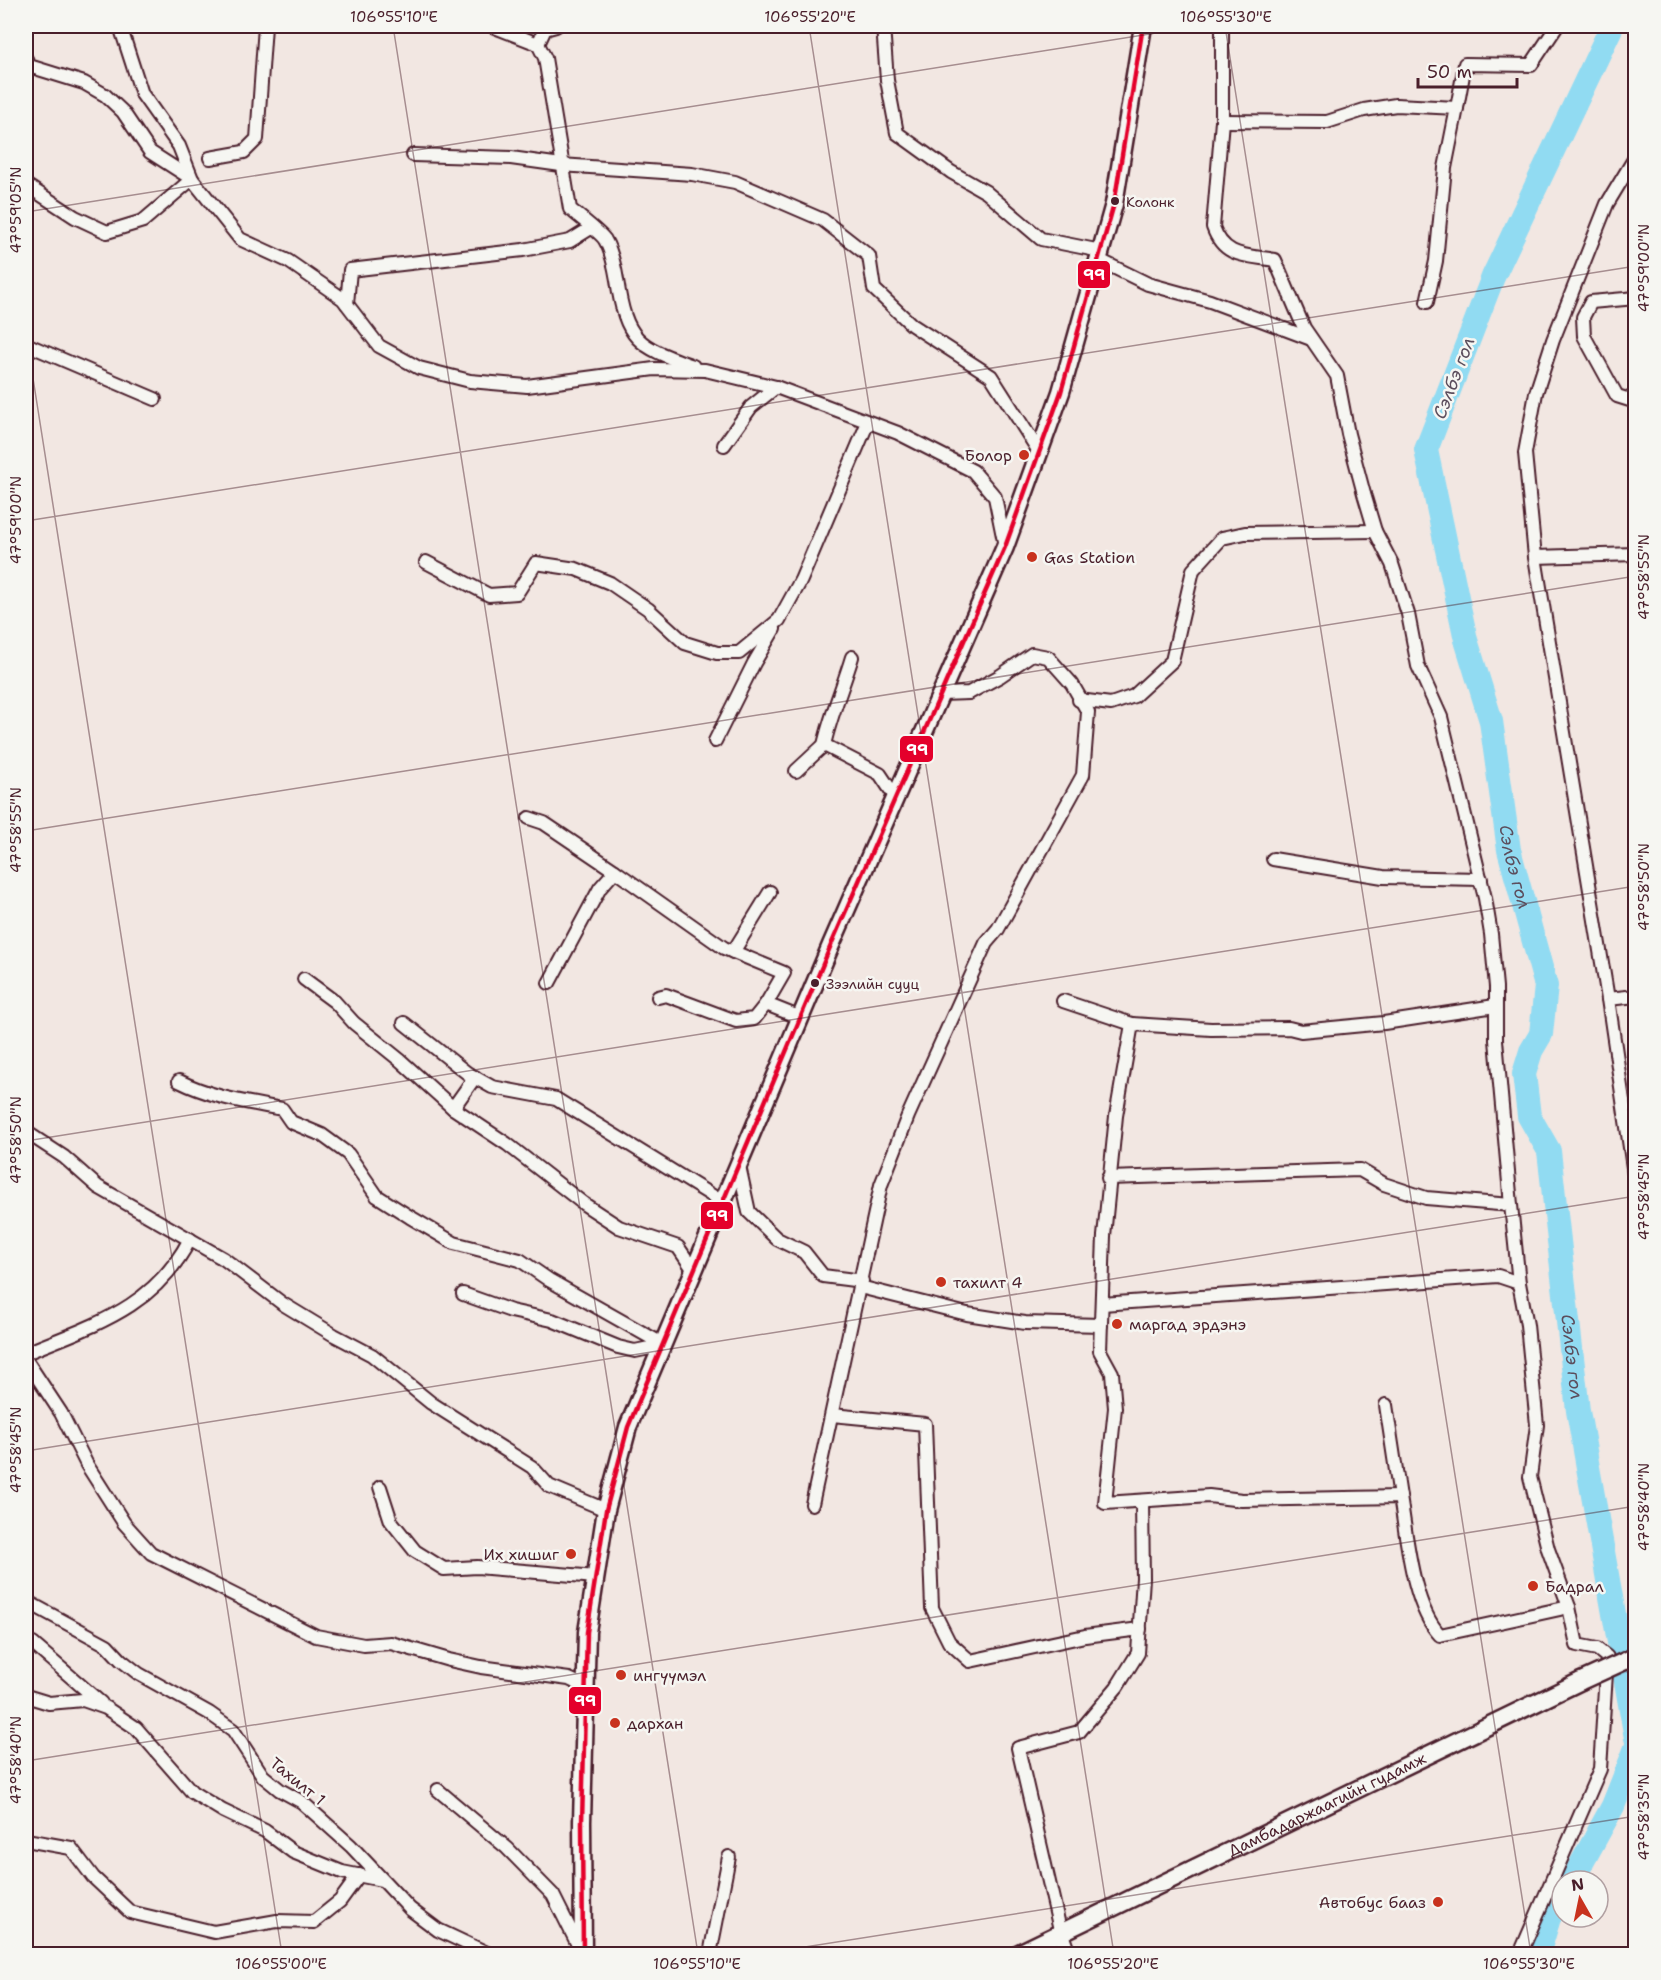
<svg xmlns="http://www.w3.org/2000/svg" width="1661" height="1980" viewBox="0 0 1661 1980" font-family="'Shantell Sans',sans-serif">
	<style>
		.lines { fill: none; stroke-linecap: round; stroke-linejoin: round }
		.river { stroke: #91dbf2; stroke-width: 24 }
		.minor-casing { stroke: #4a1f2b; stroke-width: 16 }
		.tertiary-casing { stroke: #4a1f2b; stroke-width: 18 }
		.secondary-casing { stroke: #4a1f2b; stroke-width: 21 }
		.minor { stroke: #f6f6f2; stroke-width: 12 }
		.tertiary { stroke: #f6f6f2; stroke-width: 14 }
		.secondary { stroke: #f6f6f2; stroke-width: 16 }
		.secondary-bridge-casing { stroke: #4a1f2b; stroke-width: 21; stroke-linecap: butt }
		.secondary-bridge { stroke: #f6f6f2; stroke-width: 16 }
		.bus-1-casing { stroke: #f6f6f2; stroke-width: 9 }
		.bus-1 { stroke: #e4002b; stroke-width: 4.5 }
		.ticks { fill: none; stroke: #4a1f2b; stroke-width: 1.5; stroke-opacity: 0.45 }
		.bus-dot { fill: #4a1f2b; stroke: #f6f6f2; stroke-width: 2 }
		.poi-dot { fill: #c8321e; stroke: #f6f6f2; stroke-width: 2 }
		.labels { text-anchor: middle; stroke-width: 5; stroke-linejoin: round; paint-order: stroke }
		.bus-label { font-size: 14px; fill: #4a1f2b; stroke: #f6f6f2; text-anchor: start }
		.poi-label { font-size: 16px; fill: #4a1f2b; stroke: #f6f6f2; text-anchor: start }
		.street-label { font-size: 16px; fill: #4a1f2b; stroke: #f6f6f2 }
		.water-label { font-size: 18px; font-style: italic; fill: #5c4e5d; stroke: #f6f6f2 }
		.line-badge { stroke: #f6f6f2; stroke-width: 2 }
		.badge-label { font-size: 16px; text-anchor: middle; font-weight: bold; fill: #fff }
		.neatline { fill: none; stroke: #4a1f2b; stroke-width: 2 }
		.ticks-label { font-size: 15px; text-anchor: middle; fill: #4a1f2b }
	</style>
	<rect width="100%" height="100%" fill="#f2e7e2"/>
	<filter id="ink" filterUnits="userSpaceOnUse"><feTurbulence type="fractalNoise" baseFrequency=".0167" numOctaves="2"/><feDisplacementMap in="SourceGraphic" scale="12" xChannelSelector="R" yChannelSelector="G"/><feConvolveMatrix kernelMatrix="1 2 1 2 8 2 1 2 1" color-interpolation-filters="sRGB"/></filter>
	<g filter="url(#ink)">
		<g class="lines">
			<!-- river -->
			<g class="river">
				<path id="s1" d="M1612 26 1493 277 1426 450 1466 640 1491 721 1509 850 1546 986 1541 1034 1531 1051 1524 1074 1529 1116 1549 1151 1578 1411 1636 1738"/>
				<polyline points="1572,1881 1613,1806 1636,1748"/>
				<polyline points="1538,1954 1549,1918 1562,1897"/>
			</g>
			<defs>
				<g id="minor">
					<path d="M492 26 538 44 545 58 570 209C577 215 602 234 605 240 611 250 615 268 617 280 626 340 637 346 693 366"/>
					<polyline points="883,26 887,80 897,133 951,172 986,192 1041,239 1101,251"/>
					<path d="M1222 26V121L1213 227C1224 258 1246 255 1275 260L1304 328 1337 376 1348 434 1364 494 1375 531 1392 564 1408 614 1418 666 1441 717 1485 898 1491 934 1496 987V1040L1511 1205"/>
					<polyline points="538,44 545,29 556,26"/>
					<polyline points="26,59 29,66 84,83 105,95 123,112 150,152 192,179 240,239 288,261 343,299 379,346 419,368 470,381 527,386 654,369 705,370 776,387 898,433 973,471 995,497 1005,546"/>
					<polyline points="1457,108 1465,64 1531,65 1557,26"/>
					<polyline points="1222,121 1327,122 1364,110 1396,105 1457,108 1445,168 1436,261 1427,302"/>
					<polyline points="413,155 511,158 561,165 692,174 735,182 823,220 869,256 874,289 912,325 991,376 1040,453"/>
					<polyline points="210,158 244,152 257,139 265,26"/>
					<polyline points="26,185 75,217 107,232 143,221 192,179 179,146 142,94 120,26"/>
					<polyline points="1099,260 1148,284 1210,301 1311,339"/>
					<polyline points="1636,298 1591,302 1583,317 1584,336 1617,396 1636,402"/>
					<polyline points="347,304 350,270 523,250 570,241 591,228"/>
					<polyline points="26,344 155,399"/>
					<polyline points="724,445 751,407 776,387"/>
					<polyline points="1535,557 1636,554"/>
					<polyline points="426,562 489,595 517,593 536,563 576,569 610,583 648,609 685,643 717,653 739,653 779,620 801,580 868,422"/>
					<path d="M852 657C843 687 831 714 824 745L880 774 896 798"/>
					<polyline points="1079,700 1111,704 1134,696 1172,661 1193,570 1222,538 1245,533 1375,531"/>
					<polyline points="715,741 754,663 774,629"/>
					<polyline points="796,771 824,745"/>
					<polyline points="1635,816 1636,816"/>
					<polyline points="529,818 544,823 615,871"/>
					<polyline points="1273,859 1383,877 1481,879"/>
					<polyline points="733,952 770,892"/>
					<polyline points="304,979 335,1002 354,1023 401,1061 453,1108 507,1144 584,1204 619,1227 678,1247 695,1272"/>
					<polyline points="549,983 600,888 615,871 724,948 784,973 766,1004 801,1018"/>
					<polyline points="1636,996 1608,999 1636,1188"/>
					<polyline points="658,997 666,995 736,1021 754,1019 766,1004"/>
					<polyline points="1608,999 1535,557 1525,453 1536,393 1553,340 1607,204 1636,156"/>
					<polyline points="1063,1001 1132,1024"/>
					<path d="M1495 1006 1384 1023 1301 1031 1289 1028 1211 1029 1132 1024 1116 1116 1104 1236 1100 1351 1112 1373 1115 1408 1105 1503 1209 1496 1242 1500 1400 1497C1407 1537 1412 1606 1440 1635L1569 1607"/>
					<polyline points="404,1023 467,1073 492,1087 556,1099 724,1203"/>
					<path d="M179 1081C213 1098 246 1102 282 1109L291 1122 322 1135 348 1154 377 1196 410 1217 454 1243 520 1260 549 1280 664 1345 635 1351 618 1347 552 1320 511 1311 463 1294"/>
					<polyline points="453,1108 475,1077"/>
					<polyline points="26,1132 64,1157 98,1187 224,1259 283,1304 334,1335 372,1355 431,1403 532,1467 549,1486 606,1510"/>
					<polyline points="739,1166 749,1212 777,1239 804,1252 823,1276 862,1281"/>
					<polyline points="1108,1178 1360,1170 1384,1184 1426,1198 1511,1205 1519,1283 1527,1325 1537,1425 1530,1477 1548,1549 1569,1607 1577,1645 1597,1649 1607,1657 1600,1769 1520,1954"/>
					<polyline points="860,1287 967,1314 1025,1323 1101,1325"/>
					<polyline points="1102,1304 1498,1276 1519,1283"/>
					<path d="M26 1353C93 1325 154 1309 190 1239"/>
					<polyline points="26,1360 61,1413 87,1465 124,1523 151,1553 316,1636 364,1645 391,1643 449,1660 481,1667 569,1679 586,1687"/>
					<polyline points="1386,1405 1400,1497"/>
					<polyline points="832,1415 925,1424 932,1608 949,1642 970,1661 1085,1636 1140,1629"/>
					<polyline points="380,1487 391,1521 415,1551 444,1569 477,1567 596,1577"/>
					<polyline points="812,1504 881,1185 908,1116 986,943 998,929 1083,775 1088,712 1072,684 1048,657 1032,654 1000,676 969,693 941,694"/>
					<polyline points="26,1601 107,1645 121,1660 139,1674 209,1713 233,1730 263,1776 280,1790 302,1802 351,1846 410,1909 438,1930 489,1954"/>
					<polyline points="33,1644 101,1703"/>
					<polyline points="26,1696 49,1703 83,1700 106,1708 136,1728 192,1792 223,1811 265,1831 293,1852 342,1872 382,1880"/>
					<polyline points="438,1790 507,1848 553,1895 581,1951"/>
					<polyline points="26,1840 71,1848 93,1877 130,1912 214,1932 277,1921 314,1922 340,1901 359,1875"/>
					<polyline points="1061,1934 1018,1748 1079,1732 1117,1687 1138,1653 1143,1578 1142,1501"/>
					<polyline points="710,1954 729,1857"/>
				</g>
				<polyline id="tertiary" points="1061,1934 1068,1954"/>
				<g id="secondary">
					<polyline points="583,1954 582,1822 587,1632 606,1510 628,1427 831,945 1005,547 1061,392 1114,204 1143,26"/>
					<path id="s2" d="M1017 1954 1581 1681"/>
				</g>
			</defs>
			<!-- minor casing -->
			<use href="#minor" class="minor-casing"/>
			<!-- tertiary casing -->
			<use href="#tertiary" class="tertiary-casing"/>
			<!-- secondary casing -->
			<use href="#secondary" class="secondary-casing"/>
			<!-- minor -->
			<use href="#minor" class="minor"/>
			<!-- tertiary -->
			<use href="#tertiary" class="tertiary"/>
			<!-- secondary -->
			<use href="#secondary" class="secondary"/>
			<defs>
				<polyline id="secondary-bridge" points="1581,1681 1636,1656"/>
			</defs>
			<!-- secondary-bridge casing -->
			<use href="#secondary-bridge" class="secondary-bridge-casing"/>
			<!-- secondary-bridge -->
			<use href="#secondary-bridge" class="secondary-bridge"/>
			<defs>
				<polyline id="bus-1" points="583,1954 582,1822 587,1632 606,1510 628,1427 831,945 1005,547 1061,392 1114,204 1143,26"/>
			</defs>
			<!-- bus-1 casing -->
			<use href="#bus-1" class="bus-1-casing"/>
			<!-- bus-1 -->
			<use href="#bus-1" class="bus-1"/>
		</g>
	</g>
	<!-- ticks -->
	<path class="ticks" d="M393 26 698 1954M809 26 1114 1954M1225 26 1531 1954M26 212 1200 26M26 334 282 1954M26 521 1636 266M26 831 1636 576M26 1141 1636 886M26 1451 1636 1196M26 1761 1636 1506M761 1954 1636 1816"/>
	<!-- markers -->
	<g class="bus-dot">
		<circle cx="1115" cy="201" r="5"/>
		<circle cx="815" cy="983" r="5"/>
	</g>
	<g class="poi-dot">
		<circle cx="1024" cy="455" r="6"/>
		<circle cx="1032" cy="557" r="6"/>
		<circle cx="941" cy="1282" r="6"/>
		<circle cx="1117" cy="1324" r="6"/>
		<circle cx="571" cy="1554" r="6"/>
		<circle cx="1533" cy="1586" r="6"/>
		<circle cx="621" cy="1675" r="6"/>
		<circle cx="615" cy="1723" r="6"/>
		<circle cx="1438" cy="1902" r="6"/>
	</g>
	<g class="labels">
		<!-- bus labels -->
		<g class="bus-label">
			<text x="1126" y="207">Колонк</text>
			<text x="826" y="989">Зээлийн сууц</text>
		</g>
		<!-- poi labels -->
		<g class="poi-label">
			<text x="1012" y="461" text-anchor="end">Болор</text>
			<text x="1044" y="563">Gas Station</text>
			<text x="953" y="1288">тахилт 4</text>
			<text x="1129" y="1330">маргад эрдэнэ</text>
			<text x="559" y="1560" text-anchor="end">Их хишиг</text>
			<text x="1545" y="1592">Бадрал</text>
			<text x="633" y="1681">ингүүмэл</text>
			<text x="627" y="1729">дархан</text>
			<text x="1426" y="1908" text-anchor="end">Автобус бааз</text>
		</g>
		<!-- street labels -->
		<g class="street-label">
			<text transform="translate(298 1781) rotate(39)" y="6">Тахилт 1</text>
			<text dy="6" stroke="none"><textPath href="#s2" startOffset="344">Дамбадаржаагийн гудамж</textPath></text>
		</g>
		<!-- water labels -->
		<g class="water-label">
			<text transform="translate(1454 378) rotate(-69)" y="6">Сэлбэ гол</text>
			<text dy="6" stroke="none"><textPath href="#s1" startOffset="890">Сэлбэ гол</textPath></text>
			<text dy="6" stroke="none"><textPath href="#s1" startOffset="1395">Сэлбэ гол</textPath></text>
		</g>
	</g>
	<g class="line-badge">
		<rect x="1077" y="260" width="34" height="29" rx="6" fill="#e4002b"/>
		<rect x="899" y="735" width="35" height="28" rx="6" fill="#e4002b"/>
		<rect x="700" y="1201" width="34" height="29" rx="6" fill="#e4002b"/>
		<rect x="568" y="1686" width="34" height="29" rx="6" fill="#e4002b"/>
	</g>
	<g class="badge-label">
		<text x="1094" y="280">99</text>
		<text x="917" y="755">99</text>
		<text x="717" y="1221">99</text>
		<text x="585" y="1706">99</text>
	</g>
	<!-- margin -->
	<rect width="1661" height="1980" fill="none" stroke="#f6f6f2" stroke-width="66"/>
	<!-- north arrow -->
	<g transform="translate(1580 1899) rotate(351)"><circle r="28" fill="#f6f6f2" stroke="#b1a0a2" stroke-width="1.5"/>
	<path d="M0-4.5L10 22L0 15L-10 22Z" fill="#c8321e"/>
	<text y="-9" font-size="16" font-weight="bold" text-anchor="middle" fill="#4a1f2b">N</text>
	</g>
	<!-- scale -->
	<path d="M1418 78v9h99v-9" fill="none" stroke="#4a1f2b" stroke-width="3"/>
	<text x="1427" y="78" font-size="18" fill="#4a1f2b" stroke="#f6f6f2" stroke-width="4.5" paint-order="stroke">50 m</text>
	<rect x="33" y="33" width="1595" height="1914" class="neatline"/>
	<g class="ticks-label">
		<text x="394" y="22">106°55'10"E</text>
		<text x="810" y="22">106°55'20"E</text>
		<text x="1226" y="22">106°55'30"E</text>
		<text transform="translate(16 210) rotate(-90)" y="5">47°59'05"N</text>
		<text transform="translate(1644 268) rotate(-90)" y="5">47°59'00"N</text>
		<text transform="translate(16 520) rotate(-90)" y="5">47°59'00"N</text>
		<text transform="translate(1644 577) rotate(-90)" y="5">47°58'55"N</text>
		<text transform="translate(16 830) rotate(-90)" y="5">47°58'55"N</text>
		<text transform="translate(1644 887) rotate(-90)" y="5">47°58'50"N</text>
		<text transform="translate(16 1140) rotate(-90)" y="5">47°58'50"N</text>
		<text transform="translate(1644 1197) rotate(-90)" y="5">47°58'45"N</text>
		<text transform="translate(16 1450) rotate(-90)" y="5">47°58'45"N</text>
		<text transform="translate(1644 1507) rotate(-90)" y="5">47°58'40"N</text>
		<text transform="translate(16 1760) rotate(-90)" y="5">47°58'40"N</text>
		<text transform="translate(1644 1817) rotate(-90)" y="5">47°58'35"N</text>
		<text x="281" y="1969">106°55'00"E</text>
		<text x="697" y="1969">106°55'10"E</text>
		<text x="1113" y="1969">106°55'20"E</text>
		<text x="1529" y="1969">106°55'30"E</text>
	</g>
</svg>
